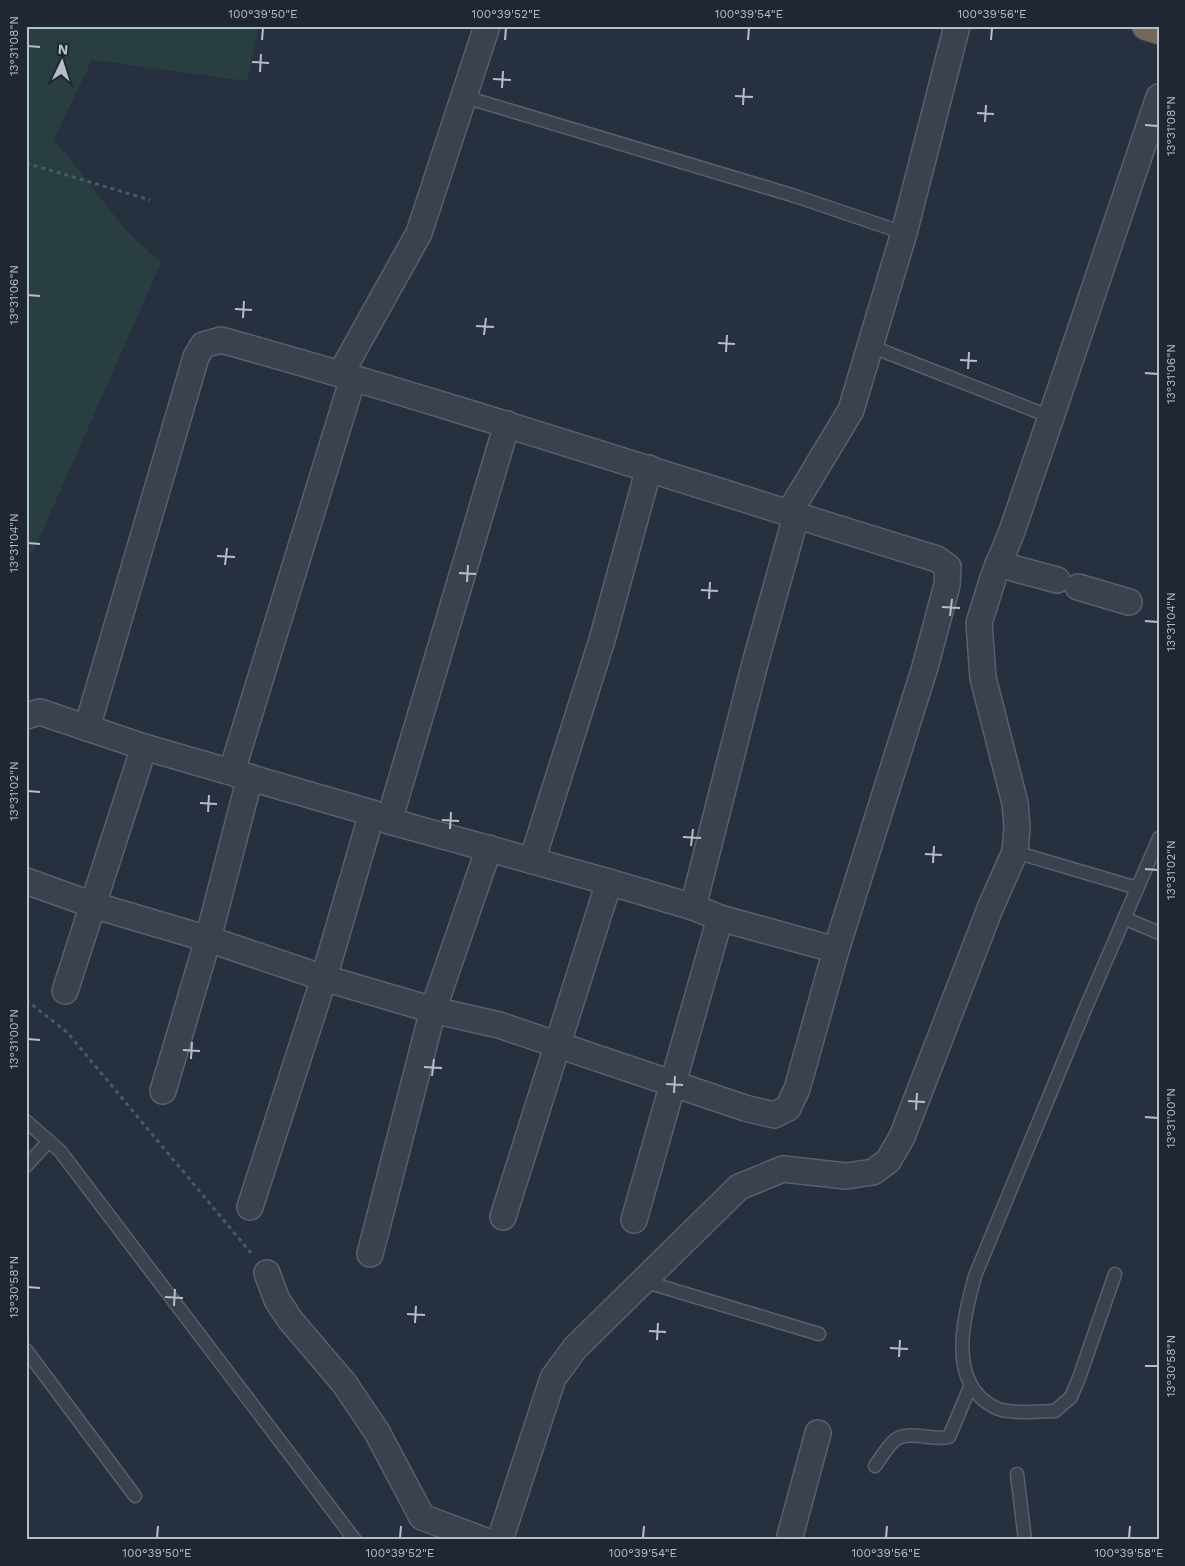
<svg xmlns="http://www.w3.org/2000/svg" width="1185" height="1566" viewBox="0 0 1185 1566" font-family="'Work Sans',sans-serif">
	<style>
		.green { fill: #293e40 }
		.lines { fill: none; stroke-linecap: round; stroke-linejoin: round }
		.lane-casing { stroke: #58606c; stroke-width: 15 }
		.street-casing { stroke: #58606c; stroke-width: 28 }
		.highway-casing { stroke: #454d59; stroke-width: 30 }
		.path { stroke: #485b5e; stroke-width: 3; stroke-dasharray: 4 4; stroke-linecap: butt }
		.lane { stroke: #3a424e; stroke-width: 12 }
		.street { stroke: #3a424e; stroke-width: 25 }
		.highway { stroke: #736958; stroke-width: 28 }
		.ticks { fill: none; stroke: #b7bdc9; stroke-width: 2 }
		.neatline { fill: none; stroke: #b7bdc9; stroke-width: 2 }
		.ticks-label { font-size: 12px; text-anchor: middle; fill: #b7bdc9 }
	</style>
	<rect width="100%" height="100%" fill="#26303e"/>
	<!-- green -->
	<polygon class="green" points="26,26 259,26 247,81 92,60 54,139 125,229 161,263 35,548 26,559"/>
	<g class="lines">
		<defs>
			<g id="lane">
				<polyline points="465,97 795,196 904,233"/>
				<polyline points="870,346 1051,417"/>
				<polyline points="1015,852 1137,888"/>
				<polyline points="1124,918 1159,933"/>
				<polyline points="26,1121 60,1151 355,1540"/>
				<polyline points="26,1166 49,1141"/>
				<path d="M1115 1274 1079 1378 1071 1397 1055 1411C1039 1411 1008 1415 994 1407 946 1382 964 1317 975 1276L1086 1007 1159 838"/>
				<polyline points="643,1281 819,1334"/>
				<polyline points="26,1350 135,1496"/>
				<path d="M875 1466C881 1458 887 1447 894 1441 908 1429 932 1441 949 1437L970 1387"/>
				<polyline points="1017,1474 1025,1540"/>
			</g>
			<g id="street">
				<polyline points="341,373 419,233 487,26"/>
				<polyline points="789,513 851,410 904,233 957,26"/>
				<polyline points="998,564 1057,580"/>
				<polyline points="1078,587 1129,602"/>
				<polyline points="26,716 40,712 144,747 372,813 389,821 609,882 693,907 720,918 836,950"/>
				<polyline points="232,771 353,378"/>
				<polyline points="389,821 507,424"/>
				<polyline points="532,861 602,640 649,468"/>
				<path d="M26 881 93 905 208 939 324 978 433 1010 499 1025 745 1108 774 1115 788 1108 797 1089 836 950 925 667 947 585 948 567 937 559C698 486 461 407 221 340L203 345 196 357 87 728"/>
				<polyline points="693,907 754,667 796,516"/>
				<polyline points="65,991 144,747"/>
				<polyline points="163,1091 208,939 250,777"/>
				<polyline points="250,1207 324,978 372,813"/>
				<polyline points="503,1217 609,882"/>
				<polyline points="634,1220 720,918"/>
				<polyline points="370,1254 433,1010 489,848"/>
				<polyline points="267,1273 277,1300 291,1321 344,1383 377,1432 422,1517 483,1540"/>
				<polyline points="500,1540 553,1378 575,1348 739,1187 783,1169 846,1176 873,1172 888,1161 902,1137 991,906 1015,852 1017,827 1015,803 983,678 979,623 994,575 1012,531 1051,417 1159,97"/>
				<polyline points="789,1540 818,1433"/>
			</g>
			<polyline id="highway" points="1146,26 1159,30"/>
		</defs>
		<!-- lane casing -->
		<use href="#lane" class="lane-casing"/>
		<!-- street casing -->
		<use href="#street" class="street-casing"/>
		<!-- highway casing -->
		<use href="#highway" class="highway-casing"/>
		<!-- path -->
		<g class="path">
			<polyline points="26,163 150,200"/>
			<polyline points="26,1000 67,1032 251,1253"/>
		</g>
		<!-- lane -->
		<use href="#lane" class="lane"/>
		<!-- street -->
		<use href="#street" class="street"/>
		<!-- highway -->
		<use href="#highway" class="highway"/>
	</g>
	<!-- ticks -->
	<path class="ticks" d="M262 40 263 28M505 40 506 28M748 40 749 28M991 40 992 28M28 46 40 47M252 62 269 63M260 72 261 54M493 79 511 80M502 88 503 71M735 96 753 97M743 105 744 88M977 113 994 114M985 122 986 105M1145 125 1158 126M28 295 40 296M235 309 252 310M243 318 244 301M476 326 494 327M484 335 486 318M718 343 735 344M726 352 727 335M960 360 977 361M968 369 969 352M1145 373 1158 374M28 543 40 544M217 556 235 557M225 565 227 548M459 573 476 574M467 582 468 565M701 590 718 591M709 599 710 582M942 607 960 608M950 616 952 599M1145 621 1158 622M28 791 40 792M200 803 217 804M208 812 209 795M442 820 459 821M450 829 451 812M683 837 701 838M691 846 693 829M925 854 942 855M933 863 934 846M1145 869 1158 870M28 1039 40 1040M183 1050 200 1051M191 1059 192 1042M424 1067 442 1068M432 1076 434 1059M666 1084 683 1085M674 1093 675 1076M908 1101 925 1102M916 1110 917 1093M1145 1117 1158 1118M28 1287 40 1288M165 1297 183 1298M174 1306 175 1289M407 1314 425 1315M415 1323 416 1306M649 1331 666 1332M657 1340 658 1323M890 1348 908 1349M899 1357 900 1340M1145 1366H1158M157 1538 158 1526M400 1538 401 1526M643 1538 644 1526M886 1538 887 1526M1129 1538 1130 1526"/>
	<!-- border -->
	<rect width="1185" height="1566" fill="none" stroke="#1f2733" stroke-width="55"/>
	<!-- north arrow -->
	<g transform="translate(62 62) rotate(4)" stroke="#1f2733" stroke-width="4" paint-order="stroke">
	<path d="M0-4L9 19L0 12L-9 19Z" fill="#b7bdc9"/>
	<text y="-8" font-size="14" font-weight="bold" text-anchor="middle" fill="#b7bdc9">N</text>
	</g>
	<rect x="28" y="28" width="1130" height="1510" class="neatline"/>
	<g class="ticks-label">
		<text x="263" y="18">100°39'50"E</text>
		<text x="506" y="18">100°39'52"E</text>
		<text x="749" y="18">100°39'54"E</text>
		<text x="992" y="18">100°39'56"E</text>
		<text transform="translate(14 46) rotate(-90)" y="4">13°31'08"N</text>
		<text transform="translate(1171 126) rotate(-90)" y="4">13°31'08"N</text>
		<text transform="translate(14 295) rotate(-90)" y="4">13°31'06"N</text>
		<text transform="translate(1171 374) rotate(-90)" y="4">13°31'06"N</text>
		<text transform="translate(14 543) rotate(-90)" y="4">13°31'04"N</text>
		<text transform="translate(1171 622) rotate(-90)" y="4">13°31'04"N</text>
		<text transform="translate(14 791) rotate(-90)" y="4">13°31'02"N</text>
		<text transform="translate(1171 870) rotate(-90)" y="4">13°31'02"N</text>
		<text transform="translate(14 1039) rotate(-90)" y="4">13°31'00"N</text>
		<text transform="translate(1171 1118) rotate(-90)" y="4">13°31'00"N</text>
		<text transform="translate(14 1287) rotate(-90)" y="4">13°30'58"N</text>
		<text transform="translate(1171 1366) rotate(-90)" y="4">13°30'58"N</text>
		<text x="157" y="1557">100°39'50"E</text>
		<text x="400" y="1557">100°39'52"E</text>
		<text x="643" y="1557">100°39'54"E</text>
		<text x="886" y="1557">100°39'56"E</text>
		<text x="1129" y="1557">100°39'58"E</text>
	</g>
</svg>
